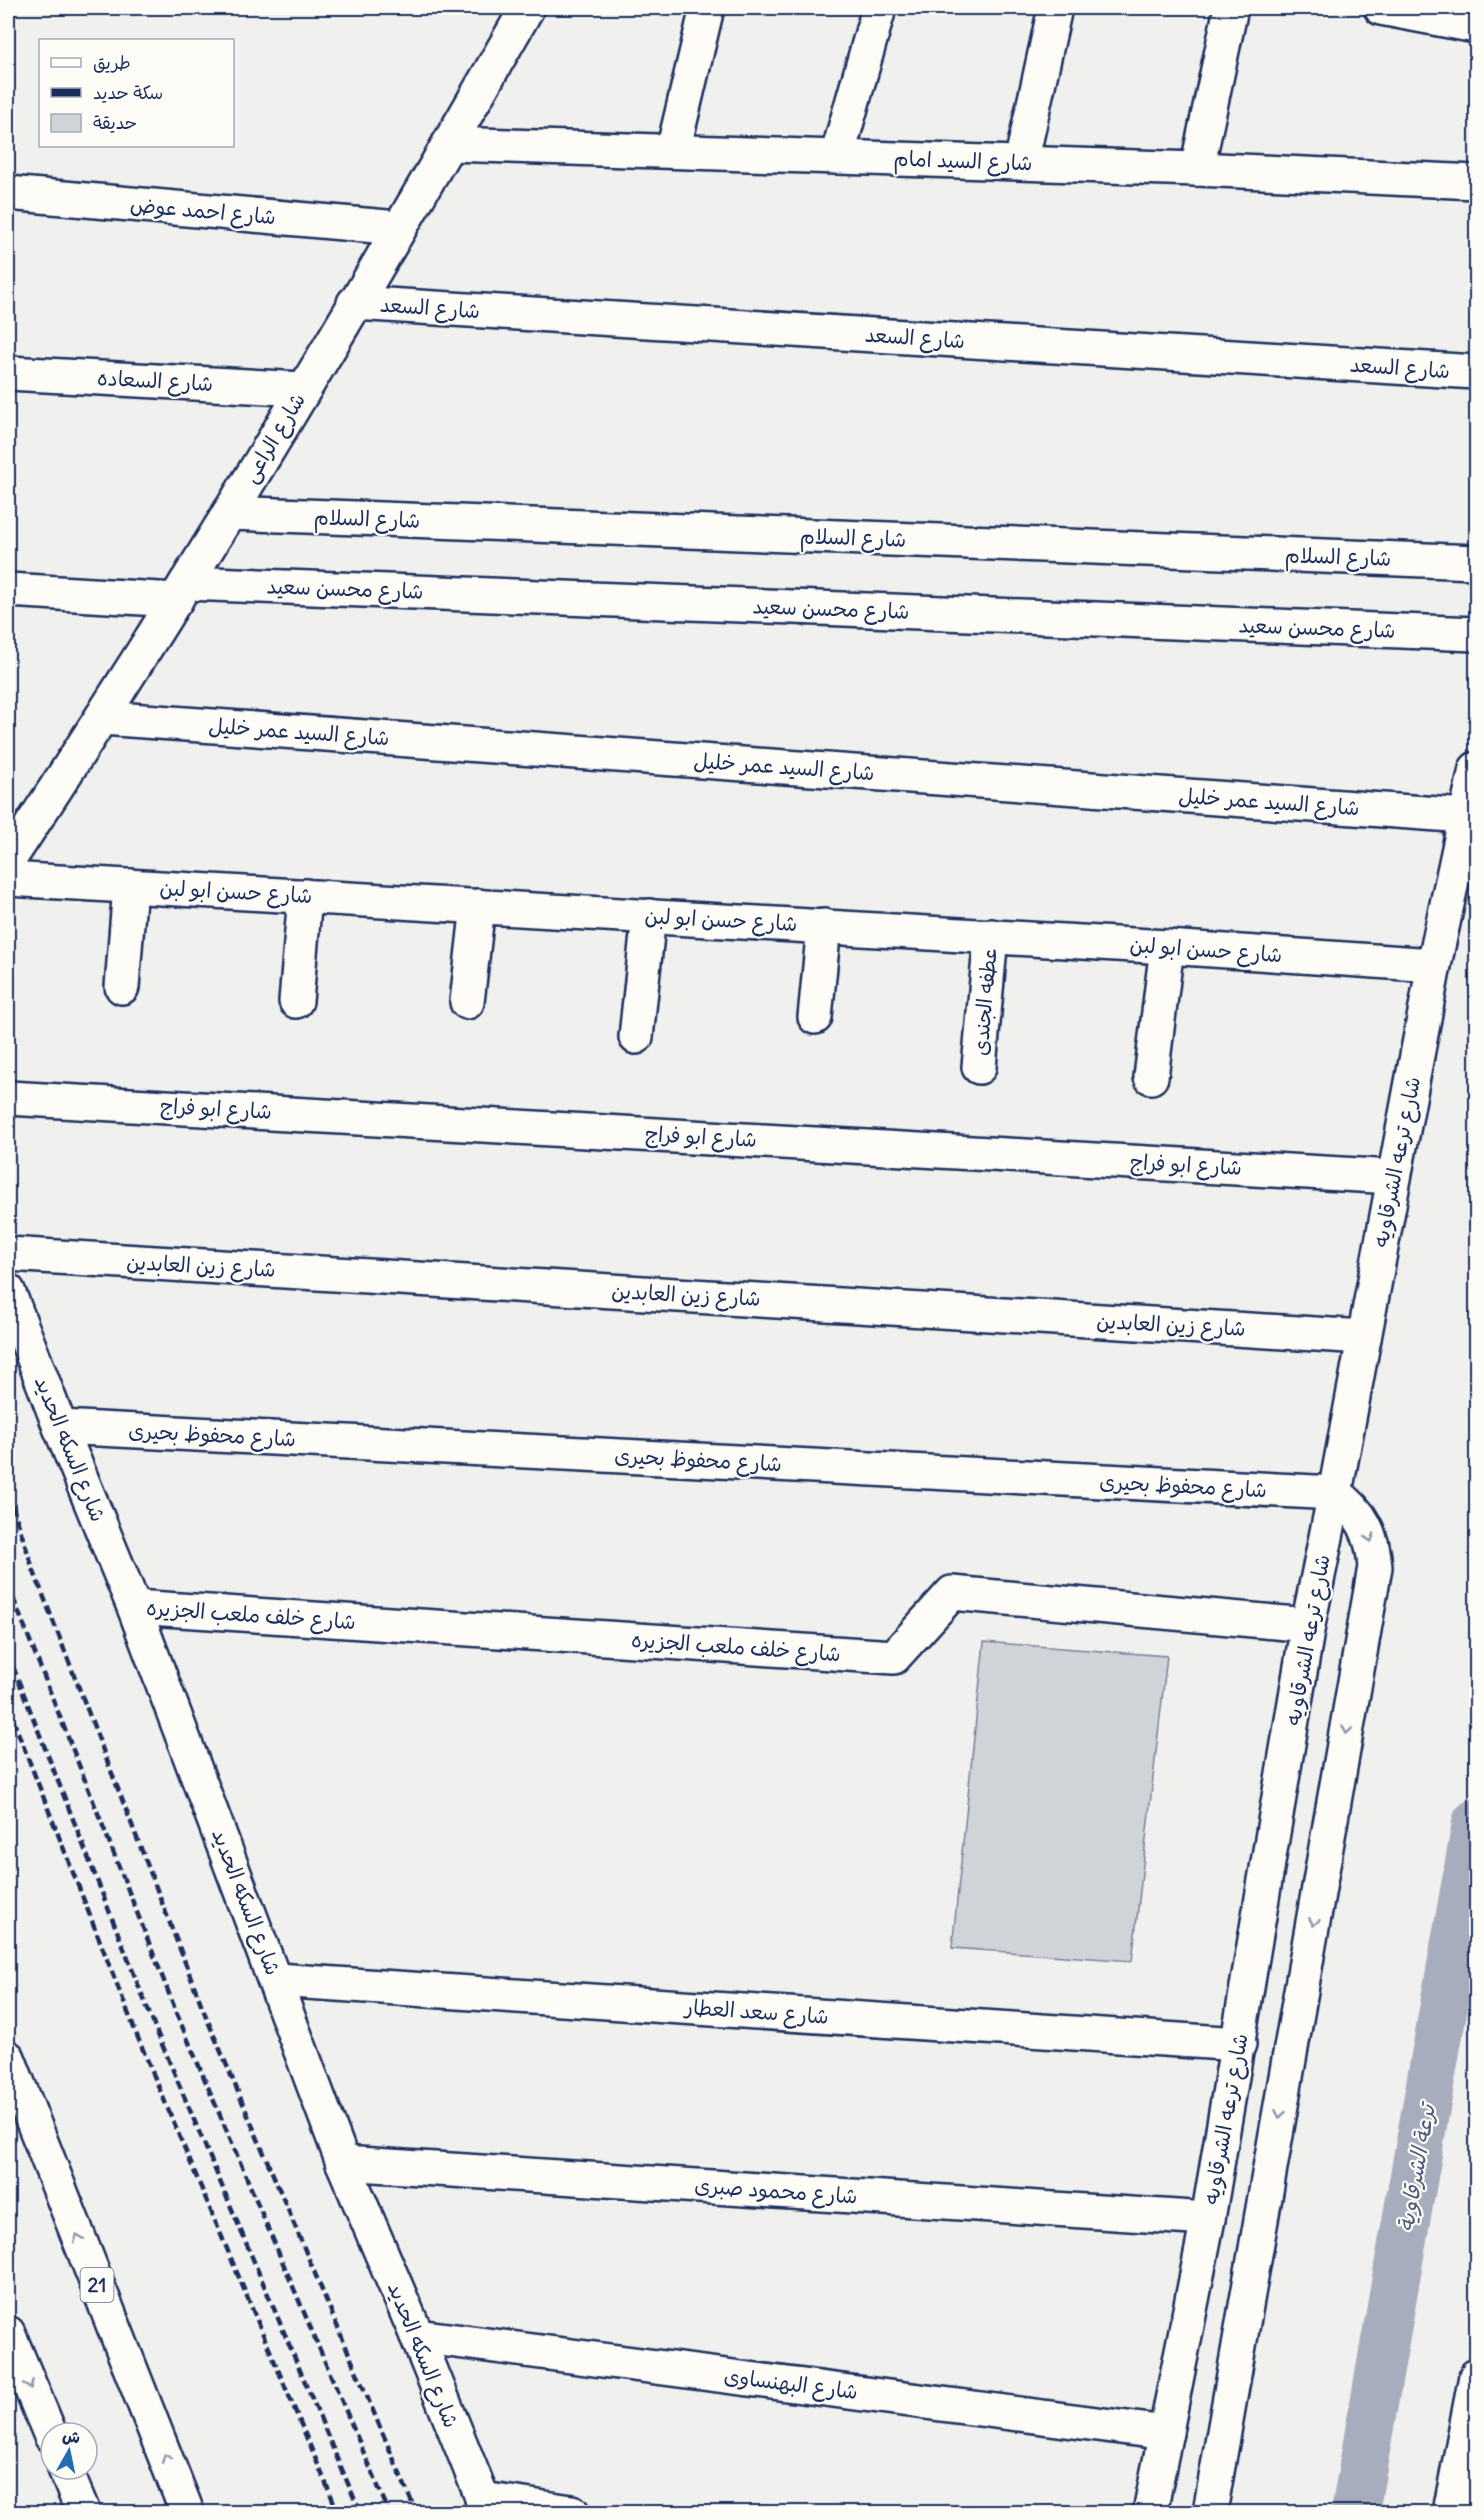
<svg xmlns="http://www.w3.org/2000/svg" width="1484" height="2520" viewBox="0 0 1484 2520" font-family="Delius,'Playpen Sans Arabic',sans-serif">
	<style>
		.green { fill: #d0d3d8; stroke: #76819b; stroke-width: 1.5 }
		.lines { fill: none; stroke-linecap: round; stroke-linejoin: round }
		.canal { stroke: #a7adbd; stroke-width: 48 }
		.minor-casing { stroke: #1b2f5e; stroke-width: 38 }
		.highway-casing { stroke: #1b2f5e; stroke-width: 38 }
		.minor { stroke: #fdfcf7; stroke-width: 33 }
		.highway { stroke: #fdfcf7; stroke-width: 33 }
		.rail { stroke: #1b2f5e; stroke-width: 4.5; stroke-dasharray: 9 4.5; stroke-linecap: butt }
		.oneway { stroke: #8c96aa }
		.labels { text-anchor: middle; stroke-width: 4.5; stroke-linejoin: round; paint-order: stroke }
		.shield { fill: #fdfcf7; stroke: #5f6c8c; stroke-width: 1.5 }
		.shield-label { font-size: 20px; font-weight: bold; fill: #1b2f5e }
		.street-label { font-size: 21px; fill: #1b2f5e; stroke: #fdfcf7 }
		.water-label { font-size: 22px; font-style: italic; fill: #4c5b7f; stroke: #fdfcf7 }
	</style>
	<rect width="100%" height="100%" fill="#f0f0ee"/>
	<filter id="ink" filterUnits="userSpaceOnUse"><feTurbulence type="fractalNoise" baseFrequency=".0167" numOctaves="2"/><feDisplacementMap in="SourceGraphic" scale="12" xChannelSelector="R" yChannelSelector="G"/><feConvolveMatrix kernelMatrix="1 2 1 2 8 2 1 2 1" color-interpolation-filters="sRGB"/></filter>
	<g filter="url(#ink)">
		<!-- green -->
		<polygon class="green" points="984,1642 1167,1656 1132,1961 952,1948"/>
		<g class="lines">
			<!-- canal -->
			<polyline class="canal" points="1355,2512 1476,1823"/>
			<defs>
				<g id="minor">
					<polyline points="1381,8 1476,26"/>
					<polyline points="449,144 1197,169 1476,182"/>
					<polyline points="673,151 707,8"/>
					<polyline points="837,157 879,8"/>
					<polyline points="1021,163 1055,8"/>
					<polyline points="1197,169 1231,8"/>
					<polyline points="8,193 398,228"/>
					<polyline points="354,303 1476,372"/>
					<polyline points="8,373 303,389"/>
					<polyline points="229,513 1476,562"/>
					<polyline points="186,583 1476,634"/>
					<polyline points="8,590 176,600"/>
					<polyline points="102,718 1466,816"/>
					<path d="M8 861C192 583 362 297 527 8"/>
					<polyline points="8,879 1167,947 1434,965"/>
					<polyline points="122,987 130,886"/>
					<polyline points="296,1001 305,896"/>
					<polyline points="467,1002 478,906"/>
					<polyline points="815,1017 824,926"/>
					<polyline points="636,1037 649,916"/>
					<polyline points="979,1067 991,936"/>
					<polyline points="1151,1077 1167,947"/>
					<polyline points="8,1098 1394,1177"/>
					<polyline points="8,1254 1364,1337"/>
					<polyline points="8,1291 60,1427 134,1607 343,2163 417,2336 488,2512"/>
					<polyline points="60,1427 1335,1493"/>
					<polyline points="134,1607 894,1657 952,1593 1308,1625"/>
					<polyline points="276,1980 1239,2044"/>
					<polyline points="343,2163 1208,2219"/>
					<polyline points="417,2336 1166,2433"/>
					<polyline points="482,2499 572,2512"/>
					<polyline points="1150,2512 1208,2219 1308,1625 1335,1493 1434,965 1476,769"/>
				</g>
				<g id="highway">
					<polyline points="8,2058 187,2512"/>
					<polyline points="8,2333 51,2436"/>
					<polyline points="65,2469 83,2512"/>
					<path d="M1210 2512 1375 1567C1373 1535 1362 1512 1335 1493"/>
					<polyline points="1450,2512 1476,2376"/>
				</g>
			</defs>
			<!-- minor casing -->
			<use href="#minor" class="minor-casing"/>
			<!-- highway casing -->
			<use href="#highway" class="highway-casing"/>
			<!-- minor -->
			<use href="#minor" class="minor"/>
			<!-- highway -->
			<use href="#highway" class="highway"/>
			<!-- rail -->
			<g class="rail">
				<polyline points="8,1492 33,1569 205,2014 416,2512"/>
				<polyline points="8,1585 179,2019 389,2512"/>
				<polyline points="8,1654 156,2030 360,2512"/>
				<polyline points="8,1707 138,2038 338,2512"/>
			</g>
		</g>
		<!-- one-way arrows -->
		<defs><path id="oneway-chevron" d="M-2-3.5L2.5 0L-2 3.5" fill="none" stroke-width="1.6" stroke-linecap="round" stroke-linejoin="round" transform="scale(1.5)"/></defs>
		<g class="oneway">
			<use href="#oneway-chevron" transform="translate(1370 1538) rotate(73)"/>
			<use href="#oneway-chevron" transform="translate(1347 1730) rotate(100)"/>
			<use href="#oneway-chevron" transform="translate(1314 1922) rotate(100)"/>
			<use href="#oneway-chevron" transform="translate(1280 2114) rotate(100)"/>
			<use href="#oneway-chevron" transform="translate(78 2238) rotate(-112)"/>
			<use href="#oneway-chevron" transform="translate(29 2385) rotate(67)"/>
			<use href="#oneway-chevron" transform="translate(166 2458) rotate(-112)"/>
		</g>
	</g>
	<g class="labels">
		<!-- shield labels -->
		<rect class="shield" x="80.5" y="2268" width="33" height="34" rx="4.5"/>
		<g class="shield-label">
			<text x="97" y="2292">21</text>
		</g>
		<!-- street labels -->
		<g class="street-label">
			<text transform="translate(963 161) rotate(2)" y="7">شارع السيد امام</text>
			<text transform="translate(203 211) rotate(5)" y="7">شارع احمد عوض</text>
			<text transform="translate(430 308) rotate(4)" y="7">شارع السعد</text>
			<text transform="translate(915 338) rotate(4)" y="7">شارع السعد</text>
			<text transform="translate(1400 368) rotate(4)" y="7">شارع السعد</text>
			<text transform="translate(155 381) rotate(3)" y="7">شارع السعاده</text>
			<text transform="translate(274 438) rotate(-59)" y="7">شارع الراعى</text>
			<text transform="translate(367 519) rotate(2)" y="7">شارع السلام</text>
			<text transform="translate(853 538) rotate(2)" y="7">شارع السلام</text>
			<text transform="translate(1338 557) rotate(2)" y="7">شارع السلام</text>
			<text transform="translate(345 589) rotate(2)" y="7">شارع محسن سعيد</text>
			<text transform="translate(831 609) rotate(2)" y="7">شارع محسن سعيد</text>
			<text transform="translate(1317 628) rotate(2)" y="7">شارع محسن سعيد</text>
			<text transform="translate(299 732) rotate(4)" y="7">شارع السيد عمر خليل</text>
			<text transform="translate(784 767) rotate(4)" y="7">شارع السيد عمر خليل</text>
			<text transform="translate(1269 802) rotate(4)" y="7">شارع السيد عمر خليل</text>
			<text transform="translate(236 892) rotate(3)" y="7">شارع حسن ابو لبن</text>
			<text transform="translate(721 920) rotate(3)" y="7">شارع حسن ابو لبن</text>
			<text transform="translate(1206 950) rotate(4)" y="7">شارع حسن ابو لبن</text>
			<text transform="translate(985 1002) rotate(-85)" y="7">عطفه الجندى</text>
			<text transform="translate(216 1109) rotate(3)" y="7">شارع ابو فراج</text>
			<text transform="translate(701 1137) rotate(3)" y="7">شارع ابو فراج</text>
			<text transform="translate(1397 1162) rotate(-79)" y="7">شارع ترعه الشرقاويه</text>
			<text transform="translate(1186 1165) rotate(3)" y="7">شارع ابو فراج</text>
			<text transform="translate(201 1266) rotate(3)" y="7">شارع زين العابدين</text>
			<text transform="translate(686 1295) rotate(3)" y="7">شارع زين العابدين</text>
			<text transform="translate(1171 1325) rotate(3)" y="7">شارع زين العابدين</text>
			<text transform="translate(212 1435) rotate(3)" y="7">شارع محفوظ بحيرى</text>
			<text transform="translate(70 1449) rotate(68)" y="7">شارع السكه الحديد</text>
			<text transform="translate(698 1460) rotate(3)" y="7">شارع محفوظ بحيرى</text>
			<text transform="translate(1183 1486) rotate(3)" y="7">شارع محفوظ بحيرى</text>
			<text transform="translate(251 1615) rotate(4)" y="7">شارع خلف ملعب الجزيره</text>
			<text transform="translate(1308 1640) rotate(-80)" y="7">شارع ترعه الشرقاويه</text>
			<text transform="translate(736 1647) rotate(4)" y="7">شارع خلف ملعب الجزيره</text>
			<text transform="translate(246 1902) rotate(69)" y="7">شارع السكه الحديد</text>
			<text transform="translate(757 2012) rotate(4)" y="7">شارع سعد العطار</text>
			<text transform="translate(1226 2119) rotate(-80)" y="7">شارع ترعه الشرقاويه</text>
			<text transform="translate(776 2191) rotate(4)" y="7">شارع محمود صبرى</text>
			<text transform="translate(423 2355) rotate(68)" y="7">شارع السكه الحديد</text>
			<text transform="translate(791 2384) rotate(7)" y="7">شارع البهنساوى</text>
		</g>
		<!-- water labels -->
		<g class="water-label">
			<text transform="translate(1416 2168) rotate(-80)" y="8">ترعة الشرقاوية</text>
		</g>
	</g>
	<!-- margin -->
	<rect width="1484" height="2520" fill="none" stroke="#fdfcf7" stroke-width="30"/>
	<rect x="15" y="15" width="1454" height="2490" fill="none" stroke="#1b2f5e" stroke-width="2" filter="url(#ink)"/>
	<!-- legend -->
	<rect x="39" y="39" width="195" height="108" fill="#fdfcf7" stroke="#a3aaba" stroke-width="1.5"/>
	<rect x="51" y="58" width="30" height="9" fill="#fdfcf7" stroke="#a3aaba" stroke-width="1.5"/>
	<text x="93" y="69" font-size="18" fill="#1b2f5e">طريق</text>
	<rect x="51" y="88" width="30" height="9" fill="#1b2f5e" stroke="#a3aaba" stroke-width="1.5"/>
	<text x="93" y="99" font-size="18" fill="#1b2f5e">سكة حديد</text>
	<rect x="51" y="114" width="30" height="18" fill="#d0d3d8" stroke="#a3aaba" stroke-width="1.5"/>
	<text x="93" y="129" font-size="18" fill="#1b2f5e">حديقة</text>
	<!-- north arrow -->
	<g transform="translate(69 2451) rotate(9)"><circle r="28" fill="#fdfcf7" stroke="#a3aaba" stroke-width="1.5"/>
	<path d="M0-4.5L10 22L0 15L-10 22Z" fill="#1f6fb2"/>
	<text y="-9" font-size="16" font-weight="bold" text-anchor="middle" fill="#1b2f5e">ش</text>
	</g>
</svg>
